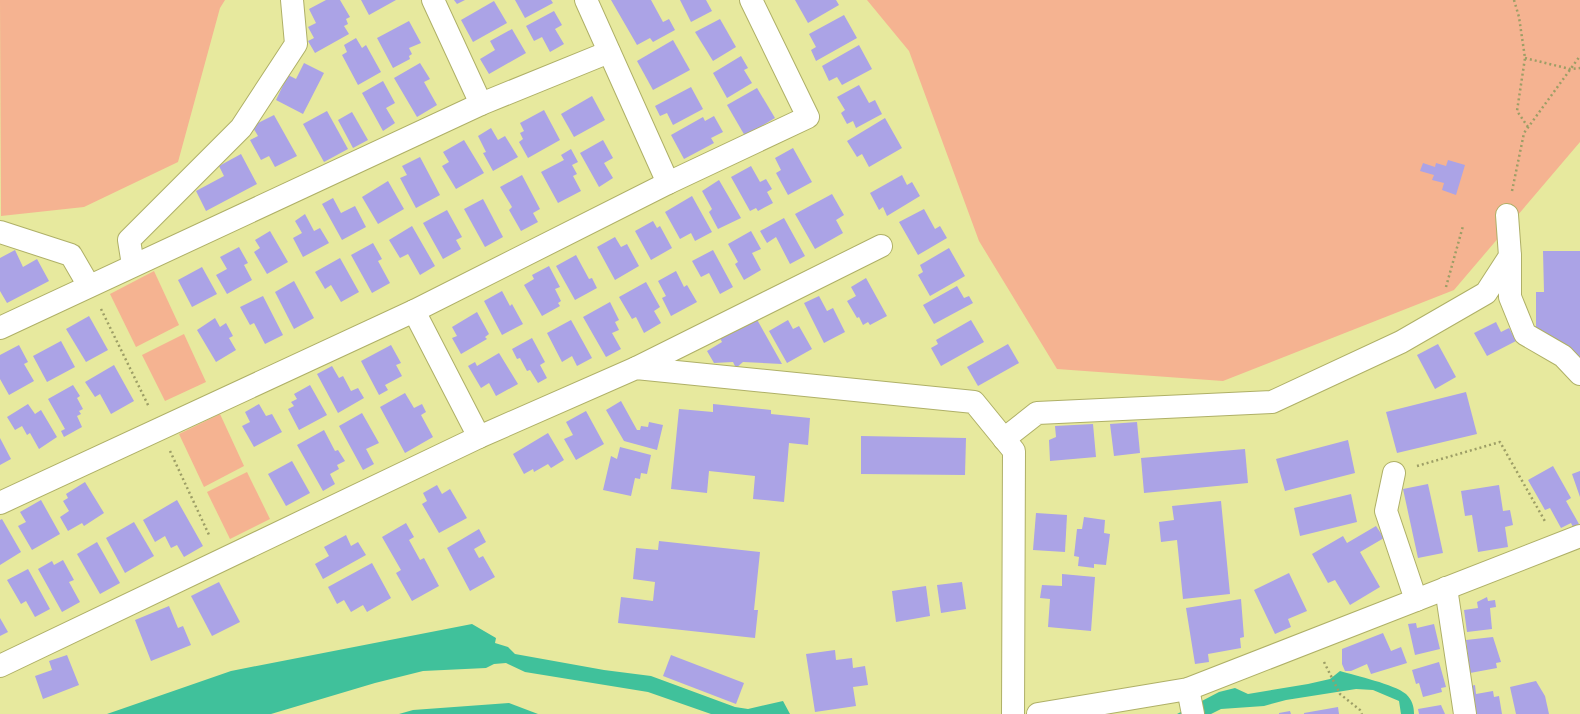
<svg xmlns="http://www.w3.org/2000/svg" width="1580" height="714" viewBox="0 0 1580 714" font-family="Helvetica,sans-serif">
	<style>
		.green { fill: #f5b391 }
		.water { fill: #40c19b }
		.building { fill: #aba3e6 }
		.lines { fill: none; stroke-linecap: round; stroke-linejoin: round }
		.minor-casing { stroke: #afb067; stroke-width: 24 }
		.path { stroke: #9d9e66; stroke-width: 2.5; stroke-dasharray: 2 3; stroke-linecap: butt }
		.minor { stroke: #fff; stroke-width: 22 }
	</style>
	<rect width="100%" height="100%" fill="#e7e99e"/>
	<!-- green -->
	<g class="green">
		<polygon points="0,0 225,0 220,8 178,162 84,207 1,216"/>
		<polygon points="867,0 1580,0 1580,142 1454,290 1223,381 1057,369 979,241 909,51"/>
		<polygon points="154,271 179,325 136,347 110,294"/>
		<polygon points="184,334 206,382 165,401 142,355"/>
		<polygon points="220,414 244,466 204,487 179,434"/>
		<polygon points="247,472 270,519 230,539 207,492"/>
	</g>
	<!-- water -->
	<g class="water">
		<polygon points="472,624 496,638 495,643 508,647 515,654 604,670 651,676 735,707 748,709 783,701 790,714 711,714 648,692 525,672 506,663 494,664 486,668 423,671 375,683 271,714 107,714 231,671"/>
		<path d="M1340 671C1356 676 1394 684 1406 694 1412 700 1414 706 1414 714H1401L1399 701 1373 690 1356 689 1286 700 1264 706 1221 709 1211 714H1177L1219 692 1235 688 1248 694 1308 684 1330 679Z"/>
		<polygon points="509,703 538,714 399,714 413,710"/>
	</g>
	<!-- building -->
	<g class="building">
		<polygon points="326,0 340,0 350,17 346,19 348,24 344,26 349,34 315,53 308,41 314,38 308,27 316,23 309,9"/>
		<polygon points="361,0 396,0 369,15"/>
		<polygon points="454,0 465,0 457,4"/>
		<polygon points="515,0 551,0 553,3 525,18"/>
		<polygon points="611,0 651,0 663,22 669,19 675,30 653,42 650,38 637,45"/>
		<polygon points="680,0 706,0 712,11 691,22"/>
		<polygon points="795,0 836,0 839,5 808,23"/>
		<polygon points="494,1 507,23 473,42 461,20"/>
		<polygon points="554,11 562,25 555,29 564,44 550,52 542,37 534,41 526,26"/>
		<polygon points="844,15 857,38 816,61 811,50 816,47 809,34"/>
		<polygon points="720,19 736,47 713,61 695,32"/>
		<polygon points="409,21 421,43 409,48 412,54 409,56 410,59 393,68 377,38"/>
		<polygon points="512,29 526,53 489,74 480,59 495,50 490,41"/>
		<polygon points="356,38 362,48 366,45 381,72 358,85 342,55 347,52 344,45"/>
		<polygon points="673,40 690,70 653,90 637,61"/>
		<polygon points="859,45 872,69 842,85 837,77 829,81 822,66"/>
		<polygon points="741,56 748,68 744,70 752,83 727,98 713,73"/>
		<polygon points="304,63 324,73 303,114 276,100 288,75 296,79"/>
		<polygon points="420,63 430,79 424,82 437,105 417,117 394,78"/>
		<polygon points="383,81 395,103 386,108 395,123 383,131 362,93"/>
		<polygon points="859,85 869,103 875,100 882,114 856,128 853,121 847,124 841,113 845,110 837,97"/>
		<polygon points="691,87 703,109 673,125 667,113 660,116 655,106"/>
		<polygon points="757,88 775,118 745,136 727,105"/>
		<polygon points="592,96 605,120 574,137 561,114"/>
		<polygon points="544,110 560,140 528,158 519,142 523,139 520,133 524,131 520,123"/>
		<polygon points="327,111 348,149 324,162 303,124"/>
		<polygon points="352,112 368,140 353,148 338,120"/>
		<polygon points="274,115 297,156 275,167 269,156 261,160 250,140 258,136 252,126"/>
		<polygon points="714,116 723,132 711,138 714,143 684,159 671,135 703,117 705,121"/>
		<polygon points="885,118 902,148 869,167 862,154 857,157 847,141"/>
		<polygon points="491,128 498,140 505,136 518,157 493,171 483,153 486,152 478,136"/>
		<polygon points="464,140 484,173 456,189 442,166 449,162 443,152"/>
		<polygon points="603,140 613,158 604,163 613,178 599,187 580,153"/>
		<polygon points="793,148 812,182 788,195 776,173 781,170 775,158"/>
		<polygon points="571,149 578,162 572,165 577,174 573,176 581,191 558,203 541,172 564,160 561,155"/>
		<polygon points="241,154 257,184 206,211 196,191 224,176 219,166"/>
		<polygon points="420,157 440,195 416,208 400,178 407,175 402,166"/>
		<polygon points="1448,160 1465,165 1456,195 1442,190 1444,183 1432,180 1434,175 1420,171 1423,163 1435,167 1436,163 1446,166"/>
		<polygon points="751,166 760,182 766,179 772,189 767,192 773,203 758,211 756,208 750,211 731,177"/>
		<polygon points="522,175 540,209 533,213 538,222 521,231 509,210 512,207 500,187"/>
		<polygon points="902,175 907,185 912,182 920,196 887,216 883,207 879,210 870,193"/>
		<polygon points="719,180 741,218 718,229 709,212 712,209 702,191"/>
		<polygon points="388,181 404,209 378,224 362,197"/>
		<polygon points="832,194 844,215 836,220 843,233 815,249 795,214"/>
		<polygon points="692,196 712,232 695,241 691,233 680,239 665,212"/>
		<polygon points="333,198 341,213 355,206 366,227 342,240 322,204"/>
		<polygon points="483,199 503,237 485,247 464,209"/>
		<polygon points="924,209 935,229 940,226 947,238 918,255 899,222"/>
		<polygon points="447,210 462,237 456,240 461,249 443,259 423,223"/>
		<polygon points="305,214 314,231 320,228 329,243 303,257 293,238 302,233 295,221"/>
		<polygon points="784,218 805,256 790,264 776,237 767,243 760,231"/>
		<polygon points="653,221 657,228 660,226 672,248 651,260 635,231"/>
		<polygon points="412,226 435,266 420,275 408,254 400,258 389,240"/>
		<polygon points="270,231 288,262 267,274 254,252 260,248 255,240"/>
		<polygon points="751,231 761,249 752,253 761,270 744,280 735,264 738,262 728,244"/>
		<polygon points="615,237 621,247 627,244 639,266 615,280 597,247"/>
		<polygon points="373,243 382,259 378,261 390,283 372,293 351,255"/>
		<polygon points="239,247 248,263 244,265 252,280 227,294 216,275 227,269 220,257"/>
		<polygon points="949,248 965,276 930,296 918,275 923,272 920,265"/>
		<polygon points="15,250 23,267 37,259 49,281 7,303 0,291 0,258"/>
		<polygon points="713,250 733,287 720,294 709,273 701,277 692,261"/>
		<polygon points="1543,251 1580,251 1580,360 1573,351 1536,328 1536,292 1544,292"/>
		<polygon points="576,255 589,279 592,278 597,288 575,300 556,266"/>
		<polygon points="340,258 359,292 341,302 331,285 325,289 315,272"/>
		<polygon points="549,266 560,287 555,289 561,301 558,303 560,306 542,316 524,285 534,279 532,275"/>
		<polygon points="202,267 217,294 192,307 178,280"/>
		<polygon points="676,271 684,287 687,285 697,302 671,316 662,298 666,296 658,281"/>
		<polygon points="866,278 887,316 870,325 868,322 863,325 859,317 857,318 847,301 856,296 851,287"/>
		<polygon points="294,281 314,318 294,329 275,292"/>
		<polygon points="646,282 660,307 654,311 661,323 644,333 636,317 632,319 619,297"/>
		<polygon points="957,286 964,298 969,296 973,303 934,324 923,305"/>
		<polygon points="502,291 510,306 512,304 523,324 502,335 484,301"/>
		<polygon points="263,296 283,335 265,344 254,323 250,325 240,307"/>
		<polygon points="819,296 827,311 833,308 845,332 824,343 804,303"/>
		<polygon points="610,302 619,320 615,322 619,330 612,333 621,349 606,357 583,317"/>
		<polygon points="477,312 489,334 485,337 487,339 461,354 452,338 457,336 452,327"/>
		<polygon points="89,316 108,350 86,362 66,329"/>
		<polygon points="755,316 782,364 743,362 736,368 733,362 714,363 707,351 722,342 719,336"/>
		<polygon points="215,318 220,327 226,323 233,336 229,338 236,350 216,362 197,330"/>
		<polygon points="571,320 592,358 577,366 572,356 562,362 547,333"/>
		<polygon points="788,320 793,329 799,326 812,349 787,363 769,331"/>
		<polygon points="971,320 984,342 941,366 931,348 938,344 936,340"/>
		<polygon points="1496,322 1501,332 1509,328 1516,341 1487,356 1474,333"/>
		<polygon points="532,338 545,362 540,365 547,378 538,383 530,370 527,371 520,358 517,359 512,349"/>
		<polygon points="61,341 75,367 47,382 33,356"/>
		<polygon points="1008,344 1019,363 978,386 967,367"/>
		<polygon points="1438,344 1456,377 1435,389 1417,355"/>
		<polygon points="19,345 28,362 24,364 34,381 9,395 0,379 0,355"/>
		<polygon points="391,345 401,363 396,365 402,376 385,385 388,390 379,395 361,361"/>
		<polygon points="499,353 518,384 496,396 489,383 481,388 468,366 475,362 477,366"/>
		<polygon points="114,365 134,401 111,414 100,394 95,397 85,382"/>
		<polygon points="332,366 339,378 343,376 351,391 358,388 364,398 338,413 317,374"/>
		<polygon points="73,385 80,396 77,398 83,409 79,411 81,414 77,416 82,427 64,437 61,431 65,429 48,399"/>
		<polygon points="310,385 327,415 299,430 288,409 294,406 291,402 297,399 294,394"/>
		<polygon points="1466,392 1477,434 1397,453 1386,412"/>
		<polygon points="405,393 414,408 422,404 426,412 421,415 433,437 405,453 380,407"/>
		<polygon points="621,401 637,430 640,430 641,426 648,427 649,422 663,425 657,450 624,441 606,410"/>
		<polygon points="28,404 35,414 41,410 57,437 39,449 30,433 27,435 22,426 15,430 7,417"/>
		<polygon points="259,404 266,416 272,414 282,432 254,447 242,426 250,422 245,412"/>
		<polygon points="713,404 771,410 771,414 810,418 808,445 789,443 784,502 753,499 755,476 709,471 707,493 671,489 679,409 713,412"/>
		<polygon points="586,411 604,444 576,460 564,439 573,435 566,422"/>
		<polygon points="362,413 379,443 366,449 374,464 363,470 339,426"/>
		<polygon points="1137,422 1140,453 1114,456 1110,424"/>
		<polygon points="1093,424 1096,457 1050,461 1049,440 1056,437 1055,426"/>
		<polygon points="324,430 335,451 338,450 345,461 337,465 339,469 330,474 335,484 323,491 297,445"/>
		<polygon points="548,433 564,460 551,468 548,464 534,472 533,469 524,474 513,454"/>
		<polygon points="861,436 966,438 965,475 861,474"/>
		<polygon points="0,438 11,459 0,465"/>
		<polygon points="1348,440 1355,473 1285,491 1276,459"/>
		<polygon points="620,447 651,455 647,474 641,473 640,479 635,478 631,496 603,490 611,456 617,459"/>
		<polygon points="1245,449 1248,483 1144,493 1141,458"/>
		<polygon points="292,461 310,493 286,506 268,474"/>
		<polygon points="1553,466 1571,498 1566,501 1579,524 1573,527 1571,523 1561,528 1550,508 1545,510 1528,480"/>
		<polygon points="1580,471 1580,497 1572,474"/>
		<polygon points="85,482 104,513 84,526 82,523 68,531 60,517 69,511 63,501 68,498 66,494"/>
		<polygon points="1428,484 1443,553 1418,558 1403,489"/>
		<polygon points="437,485 442,494 450,489 467,518 439,533 422,504 427,501 423,493"/>
		<polygon points="1499,485 1503,511 1510,510 1513,525 1505,527 1508,547 1478,552 1472,515 1465,516 1461,491"/>
		<polygon points="1351,494 1357,522 1300,536 1294,508"/>
		<polygon points="41,500 60,534 32,550 18,526 26,522 20,512"/>
		<polygon points="177,500 203,546 184,557 177,545 171,548 165,536 155,542 143,520"/>
		<polygon points="1221,501 1230,594 1183,599 1177,540 1161,542 1159,522 1174,520 1172,506"/>
		<polygon points="1036,513 1067,515 1065,552 1033,550"/>
		<polygon points="1084,517 1105,520 1104,533 1110,534 1106,565 1094,564 1094,568 1078,566 1079,557 1074,556 1077,529 1082,529"/>
		<polygon points="2,519 21,552 0,565 0,520"/>
		<polygon points="134,522 154,556 125,573 106,538"/>
		<polygon points="406,523 414,537 409,540 420,560 424,558 439,586 412,601 396,573 401,570 382,537"/>
		<polygon points="1376,526 1384,538 1360,552 1380,587 1350,605 1335,580 1328,583 1312,554 1343,536 1347,543"/>
		<polygon points="479,529 486,542 474,549 479,558 483,556 495,577 470,591 447,548"/>
		<polygon points="346,535 351,546 358,542 366,555 323,579 315,564 329,556 324,547"/>
		<polygon points="659,541 760,552 754,610 758,610 755,638 618,623 621,597 653,601 655,582 633,579 636,548 658,550"/>
		<polygon points="97,542 120,583 100,594 77,554"/>
		<polygon points="63,560 74,580 69,582 80,602 62,612 38,569 52,561 54,565"/>
		<polygon points="372,563 391,598 367,612 363,605 351,612 344,600 337,604 328,587"/>
		<polygon points="28,569 50,609 35,617 26,601 21,604 7,580"/>
		<polygon points="1289,573 1307,611 1288,619 1291,627 1275,634 1254,590"/>
		<polygon points="1062,574 1095,577 1091,631 1048,627 1050,599 1040,598 1042,585 1062,586"/>
		<polygon points="219,582 240,622 212,636 191,596"/>
		<polygon points="962,582 966,609 941,613 937,585"/>
		<polygon points="926,586 930,616 896,622 892,591"/>
		<polygon points="1487,597 1488,601 1495,600 1496,607 1490,608 1492,629 1467,632 1464,610 1478,608 1477,602"/>
		<polygon points="1241,599 1244,637 1240,638 1241,648 1208,654 1209,662 1195,664 1186,608"/>
		<polygon points="169,606 178,628 183,626 191,645 151,661 135,620"/>
		<polygon points="0,618 8,632 0,636"/>
		<polygon points="1416,623 1417,628 1434,624 1440,649 1415,655 1408,624"/>
		<polygon points="1383,633 1391,651 1401,647 1407,663 1371,674 1367,664 1351,671 1345,671 1342,664 1342,649"/>
		<polygon points="1493,637 1501,662 1496,663 1497,668 1470,673 1466,640"/>
		<polygon points="835,650 836,660 852,658 853,668 865,666 868,685 853,687 856,706 815,712 806,654"/>
		<polygon points="67,655 79,685 43,699 35,676 52,670 49,661"/>
		<polygon points="671,655 744,683 736,704 663,676"/>
		<polygon points="1439,662 1446,687 1441,688 1442,692 1423,697 1419,683 1416,684 1412,670"/>
		<polygon points="1536,681 1545,696 1549,714 1516,714 1510,687"/>
		<polygon points="1475,685 1476,694 1493,691 1494,697 1499,696 1502,714 1476,714 1474,703 1467,687"/>
		<polygon points="1441,705 1445,714 1419,714 1418,709"/>
		<polygon points="1338,707 1339,714 1304,714 1304,713"/>
		<polygon points="1290,711 1291,714 1279,714 1279,713"/>
	</g>
	<g class="lines">
		<defs>
			<g id="minor">
				<polyline points="433,0 481,104"/>
				<polyline points="586,0 668,183"/>
				<polyline points="0,232 71,255 89,286"/>
				<polyline points="1510,256 1510,297 1525,334 1563,356 1580,374"/>
				<polyline points="133,265 129,240 241,128 296,44 292,0"/>
				<polyline points="414,311 479,437"/>
				<polyline points="0,328 481,104 609,52"/>
				<polyline points="636,368 881,246"/>
				<polyline points="1004,439 1037,413 1272,402 1401,342 1486,293 1510,256 1507,215"/>
				<polyline points="1394,473 1386,511 1416,600"/>
				<polyline points="0,503 414,311 668,183 808,117 751,0"/>
				<polyline points="1446,588 1465,714"/>
				<polyline points="0,666 479,437 636,368 974,402 1014,451 1013,714"/>
				<polyline points="1188,689 1193,714"/>
				<polyline points="1038,714 1188,689 1580,536"/>
			</g>
		</defs>
		<!-- minor casing -->
		<use href="#minor" class="minor-casing"/>
		<!-- path -->
		<g class="path">
			<polyline points="1514,0 1519,17 1525,58 1517,111 1528,127"/>
			<polyline points="1525,58 1570,69 1580,68"/>
			<polyline points="1512,191 1524,133 1580,56"/>
			<polyline points="1446,287 1463,226"/>
			<polyline points="101,309 149,407"/>
			<polyline points="170,451 210,537"/>
			<polyline points="1417,466 1500,442 1546,523"/>
			<polyline points="1324,662 1340,694 1360,710 1362,714"/>
		</g>
		<!-- minor -->
		<use href="#minor" class="minor"/>
	</g>
</svg>
